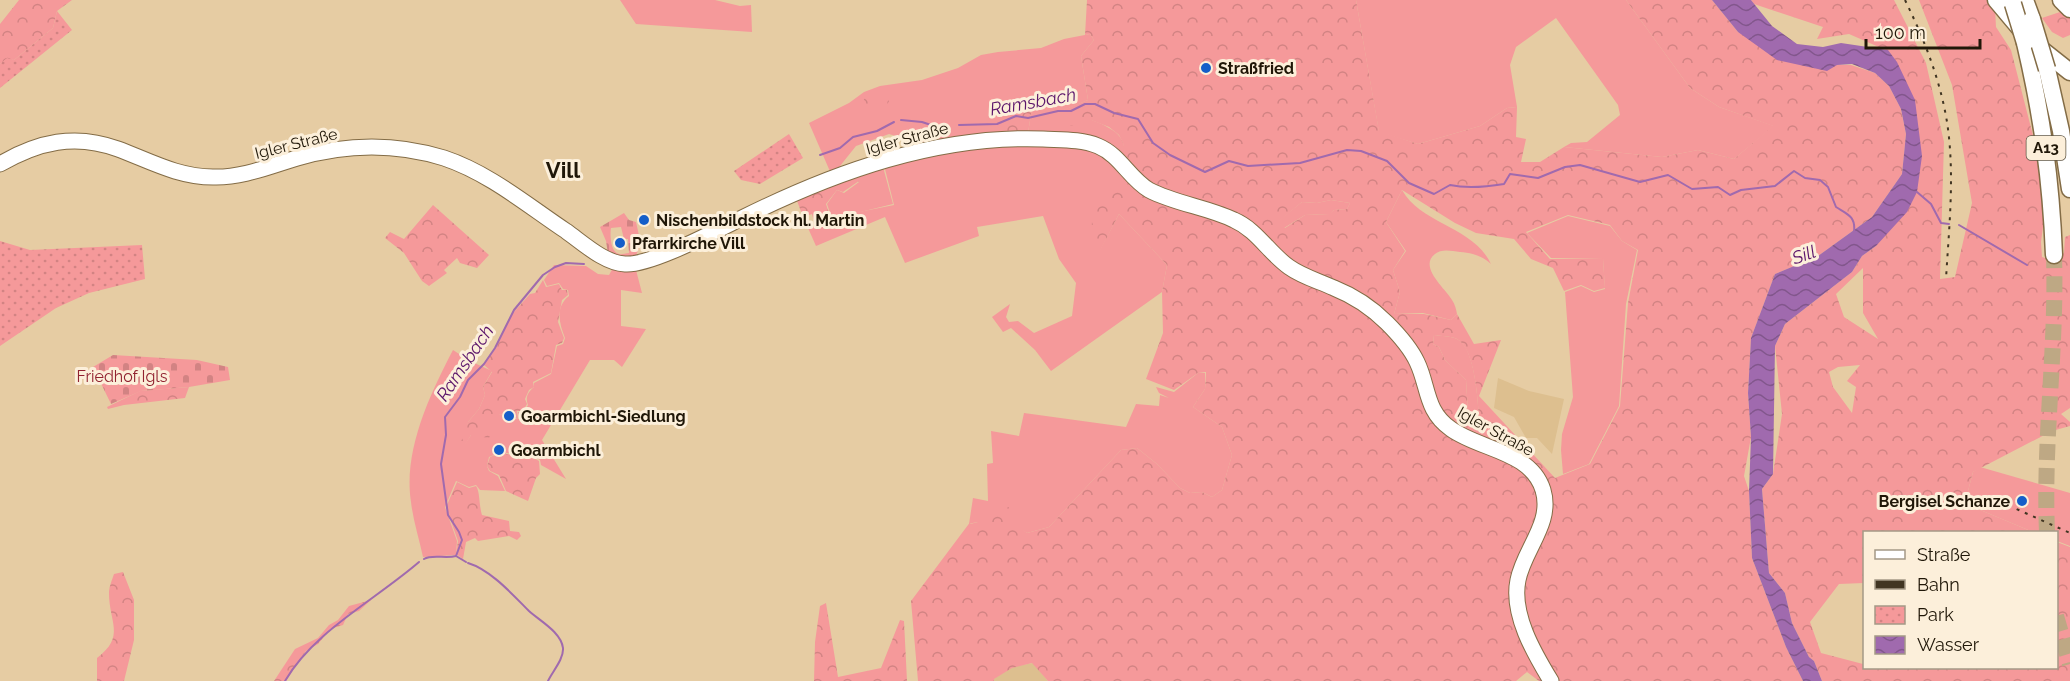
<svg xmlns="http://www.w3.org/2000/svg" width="2070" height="681" viewBox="0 0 2070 681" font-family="Raleway,sans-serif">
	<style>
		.built { fill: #ddbf8f }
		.grass { fill: #f5999a }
		.forest { fill: url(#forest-crowns); fill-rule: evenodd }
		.cemetery { fill: url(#cemetery-stones); fill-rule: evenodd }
		.park { fill: url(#park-dots) }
		.water { fill: url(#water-waves) }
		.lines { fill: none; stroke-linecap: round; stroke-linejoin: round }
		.stream { stroke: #a06aae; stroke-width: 2 }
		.highway-tunnel { stroke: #bea884; stroke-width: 16; stroke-dasharray: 16 8; stroke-linecap: butt }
		.major-casing { stroke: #836c46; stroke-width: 17 }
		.highway-casing { stroke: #836c46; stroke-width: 19 }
		.major { stroke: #fff; stroke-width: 15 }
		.highway { stroke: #fff; stroke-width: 16 }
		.rail { stroke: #413522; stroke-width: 2; stroke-dasharray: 3 6; stroke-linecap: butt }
		.highway-bridge-casing { stroke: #836c46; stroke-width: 19; stroke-linecap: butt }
		.highway-bridge { stroke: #fff; stroke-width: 16 }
		.poi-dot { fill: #145ec9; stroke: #fcefda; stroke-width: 2 }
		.labels { text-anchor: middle; stroke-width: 6; stroke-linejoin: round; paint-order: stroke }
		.shield { fill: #fcefda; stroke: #625847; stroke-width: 1.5 }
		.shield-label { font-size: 15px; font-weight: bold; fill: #201708 }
		.poi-label { font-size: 16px; font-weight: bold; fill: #201708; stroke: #fcefda; text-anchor: start }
		.street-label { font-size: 16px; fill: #201708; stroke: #fcefda }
		.park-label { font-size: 16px; fill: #912230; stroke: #fcefda }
		.water-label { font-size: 18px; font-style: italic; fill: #5b156b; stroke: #fcefda }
		.district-label { font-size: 22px; font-weight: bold; fill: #201708; stroke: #fcefda }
	</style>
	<defs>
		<pattern id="forest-crowns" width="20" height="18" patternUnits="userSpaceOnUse" patternTransform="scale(1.5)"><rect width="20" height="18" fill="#f5999a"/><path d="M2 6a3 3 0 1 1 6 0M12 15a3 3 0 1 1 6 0" fill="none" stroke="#d28383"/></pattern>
		<pattern id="cemetery-stones" width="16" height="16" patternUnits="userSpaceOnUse" patternTransform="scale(1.5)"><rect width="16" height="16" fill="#f5999a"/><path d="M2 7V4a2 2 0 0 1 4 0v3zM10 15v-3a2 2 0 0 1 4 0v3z" fill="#d28383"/></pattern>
		<pattern id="park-dots" width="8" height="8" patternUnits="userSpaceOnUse" patternTransform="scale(1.5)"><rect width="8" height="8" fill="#f5999a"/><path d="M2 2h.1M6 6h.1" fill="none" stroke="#d28383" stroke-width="1.8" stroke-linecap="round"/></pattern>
		<pattern id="water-waves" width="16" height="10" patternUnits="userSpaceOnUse" patternTransform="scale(1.5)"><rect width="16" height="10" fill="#a06aae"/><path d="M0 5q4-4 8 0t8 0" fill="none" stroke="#82568c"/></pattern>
	</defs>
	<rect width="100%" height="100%" fill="#e6cca3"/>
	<!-- built -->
	<g class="built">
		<polygon points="1498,378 1529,391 1564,399 1552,454 1537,438 1526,438 1514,417 1494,408"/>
		<polygon points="1033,663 1048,681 994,681 993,679 1012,667"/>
	</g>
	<!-- grass -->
	<g class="grass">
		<polygon points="620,0 715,0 740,6 751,5 752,32 636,24"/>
		<polygon points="1356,0 1626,0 1690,88 1719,107 1774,126 1734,159 1698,150 1662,157 1564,147 1571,143 1587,142 1620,115 1618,105 1556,18 1516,47 1510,65 1517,107 1507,108 1480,126 1418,144 1379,132"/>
		<path d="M1090 34 1094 40 1081 56 1088 100 1064 110C1079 116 1111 124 1120 137 1125 144 1125 153 1126 161L1028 133 1032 108 1036 107 1034 102 1008 134 922 144 889 134 856 146 832 176 809 123 849 103 864 92 880 86 922 80 958 68 981 55 998 52 1041 48 1064 39Z"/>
		<polygon points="1034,142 1101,151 1120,169 1100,250 1119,214 1167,265 1162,292 1051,371 1035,350 1011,328 1003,332 992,317 1010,304 1006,317 1009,322 1018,321 1034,333 1072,316 1076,283 1059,259 1043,216 977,227 979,236 905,263 885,217 816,246 808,228 849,214 894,205 884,165 917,156"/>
		<polygon points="883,167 893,204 832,219 827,204 837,190 844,193 859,182 854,176"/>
		<path d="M1402 190C1422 225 1473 226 1491 264 1479 253 1468 253 1453 251 1447 250 1439 250 1435 254 1418 267 1446 289 1452 300 1455 304 1456 309 1457 314L1451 320 1423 313 1394 314 1400 292 1393 270 1406 251 1386 222Z"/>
		<polygon points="1331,200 1350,203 1347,209 1334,210 1330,214 1305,215 1284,228 1277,222 1302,202 1317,203"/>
		<polygon points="1568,216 1610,226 1622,241 1637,250 1626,304 1619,406 1589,464 1563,474 1561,450 1562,434 1573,397 1565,292 1581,286 1594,292 1605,289 1603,259 1551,258 1527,233"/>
		<path d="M554 265 586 266 598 274 609 275 613 268 636 270 642 293 621 290V326L646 329 622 367 614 360H590L542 440 566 479 541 465 540 460 529 454 506 453 504 451 489 457 487 466 489 471 498 476 505 491 480 490 476 485 469 487 456 481 445 507 457 541 456 555 423 557C419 538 413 520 411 502 403 451 430 394 453 350L470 361 492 371 483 387 485 395 479 409 468 422 465 444 471 435H478L500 414 513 419H519L518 412H524L528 405C525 397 528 392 534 387V383L551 374 557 346 563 344 565 338C559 323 555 307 569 296L568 290 563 289 559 283 547 286 544 280Z"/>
		<path d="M1434 335C1441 336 1451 336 1457 339 1475 347 1478 401 1479 419L1504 445 1472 432V416L1468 412 1466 380 1445 360 1439 347 1433 344Z"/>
		<path d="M1198 373H1205V389L1193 407 1222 427 1232 455 1222 490 1212 497 1202 492 1190 493 1180 488 1157 464 1137 448 1121 450 1049 527 1027 533C1014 523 985 519 969 524L973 498 988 501 987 464 993 463 991 431 1019 436 1024 413 1126 427 1136 404 1159 406 1160 395 1169 398 1159 393 1156 387 1174 392Z"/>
		<polygon points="1980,467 2070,493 2070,546 2057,541 2056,532 2033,532 1978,509 1968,491 1973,472"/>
	</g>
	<!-- forest -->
	<g class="forest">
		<polygon points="19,0 72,0 57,11 53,28 14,60 7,59 0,64 0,24"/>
		<path d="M1087 0H1356L1379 131 1418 144 1480 126 1507 108 1517 107 1516 137 1526 139 1521 162H1540L1564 147 1662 157 1698 150 1734 159 1773 126 1719 107 1690 88 1626 0H1712L1738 32 1837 65H1851L1875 73 1889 86 1901 109 1906 134 1902 174 1872 217 1818 256 1775 274 1751 338 1748 393 1751 437 1744 476 1749 491 1752 558 1786 647 1803 681H1539L1527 672 1516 681H1048L1032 663 1012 668 994 679V681H918L911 601 971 521 970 524 978 522 980 511 1010 507 1018 526 1027 533 1049 527 1121 450 1137 448 1157 464 1180 488 1190 493 1202 492 1212 497 1222 490 1232 455 1222 427 1193 407 1205 389 1206 372 1198 373 1174 390 1146 379 1163 333 1162 292 1167 265 1119 214 1100 251 1091 237 1093 206 1126 161 1123 143 1119 135 1109 127 1091 120 1070 126 1063 110 1088 100 1081 56 1094 40 1090 34 1085 35ZM1402 190 1455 223 1476 233 1514 239 1531 259 1553 268 1564 291 1581 285 1594 291 1605 288 1603 259H1550L1526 232 1568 215 1610 225 1622 241 1638 250 1628 303 1620 406 1590 464 1555 478 1479 396 1501 340 1474 344 1457 314 1451 320 1424 314H1394L1400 292 1393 270 1405 251 1386 222ZM1331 200 1350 203 1347 209 1334 210 1329 214 1305 215 1285 228 1278 222 1302 202 1317 203ZM1434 335C1441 336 1451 336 1457 339 1475 348 1478 401 1479 419L1503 444 1472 432V416L1468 412 1466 380 1445 360 1439 347 1433 344Z"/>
		<path d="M1751 0H1894L1926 63 1944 142 1940 279 1955 277 1972 203 1952 85 1919 0H1989L1995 8 1996 27 2011 50 2037 151 2044 219 2041 242 2042 257 2048 259 2064 253 2065 237 2070 235V408L2061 414 2070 422V426L2052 431 1973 472 1968 491 1978 509 2033 532H1864V583L1839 584 1810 622 1821 653 1863 664 1864 662V668H2056L2057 542 2070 547V681H1822L1814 661 1809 657 1792 623 1785 593 1769 573 1762 489 1773 474 1782 414 1775 346 1785 324 1852 272 1862 256 1876 246 1922 156 1888 51 1849 34 1817 39 1823 27 1754 4ZM1863 268V313L1878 339 1844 317 1836 294ZM1860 365 1847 381 1856 387 1852 413 1833 387 1829 372 1838 367Z"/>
		<polygon points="2060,12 2070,18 2070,35 2063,38 2052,32 2042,18"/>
		<polygon points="876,89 889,101 884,111 863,106 863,101 869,92"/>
		<polygon points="1024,101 1034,102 1036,107 1032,108 1028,133 1008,134 1001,118 1011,114"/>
		<polygon points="856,178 859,181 843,192 837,190 826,204 831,219 815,225 812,214 803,217 796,198"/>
		<polygon points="433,205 489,255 477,268 460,263 457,258 444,270 447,273 429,286 422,281 404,253 385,238 390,232 404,239"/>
		<polygon points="543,280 546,287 559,284 562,290 567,290 568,295 562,300 558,322 564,338 562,343 556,345 551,373 533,382 534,387 529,390 525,399 527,404 523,411 517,411 518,419 500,414 489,438 471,435 465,445 460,445 468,422 479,409 485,395 483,387 492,372 484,365 496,348 513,313 530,294 535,293"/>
		<polygon points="189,387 185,398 124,405 108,409 107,407 140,391"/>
		<polygon points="505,451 506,454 529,455 539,461 540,474 536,478 528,501 506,491 499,475 490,471 487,466 490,457"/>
		<path d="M457 482 469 488 476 486C480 491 479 506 482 515L509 521 510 531 519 532 521 536 517 540 509 536 478 541 475 538 466 542 463 559 456 554 458 541 446 507Z"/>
		<path d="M123 572 134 600V640L124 681H97V658C126 636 109 623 109 593 109 587 112 580 114 574Z"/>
		<polygon points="371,600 359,611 348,614 343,625 330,629 318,644 306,651 286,681 274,681 295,649 318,638 329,625 338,620 349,606"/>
		<polygon points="826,603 838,677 881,668 900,620 904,621 907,681 814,681 815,642 820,606"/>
	</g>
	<!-- cemetery -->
	<g class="cemetery">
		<path d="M624 213 629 220 636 222C639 235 643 248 633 259L608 254 606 241 600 227ZM621 227 624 239H628L629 253C625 253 622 255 619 254 610 252 610 234 611 228Z"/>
		<polygon points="113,355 197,360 228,367 230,380 189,387 141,391 111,404 93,367"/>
	</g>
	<!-- park -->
	<g class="park">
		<polygon points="57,11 72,30 0,88 0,64 7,58 14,60 53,28"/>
		<polygon points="789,134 803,158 760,184 741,180 734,171"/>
		<polygon points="0,241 30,250 142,245 145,279 89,293 56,308 0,346"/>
	</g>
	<!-- water -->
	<polygon class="water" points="1712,0 1751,0 1772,26 1797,44 1823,47 1841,43 1888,50 1897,62 1915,100 1922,156 1917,192 1907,212 1876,246 1862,256 1852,272 1785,324 1775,346 1773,474 1762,489 1769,573 1785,593 1792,623 1809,657 1814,661 1822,681 1803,681 1786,647 1752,558 1749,491 1751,437 1748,393 1751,338 1775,274 1818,256 1872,217 1902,174 1906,134 1901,109 1889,86 1875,73 1852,64 1837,65 1827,71 1777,60 1738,32"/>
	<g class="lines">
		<!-- stream -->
		<g class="stream">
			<polyline points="901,120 922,122 934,126"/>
			<path d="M959 125 997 124 1016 116 1028 118 1058 111H1071L1085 104H1095L1114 113 1138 119 1153 143 1170 155 1205 172 1229 161 1248 166 1300 163 1347 150 1361 151 1387 161 1409 183 1434 194 1450 185C1468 189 1486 187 1504 184L1510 174 1538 178 1565 167 1580 165 1640 182 1668 175 1692 189 1718 187 1730 195 1741 190 1775 186 1794 171 1805 178 1820 180 1828 187 1836 207C1847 214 1856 216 1854 232"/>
			<polyline points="820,155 840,148 853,137 877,131 894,122"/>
			<polyline points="1917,192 1931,204 1941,223 1949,224"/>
			<polyline points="1959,225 2027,265"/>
			<polyline points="456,556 466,562"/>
			<path d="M424 559C432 554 446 559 456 556L462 540 459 532 448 515 441 464 446 435 445 417 460 397 468 380 484 364 495 348 514 310 543 275 555 267 566 263 584 264"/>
			<path d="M468 563C491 570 513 595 529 611 540 621 561 632 563 648 564 659 552 672 548 681"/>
			<path d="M285 681C313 632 375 600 419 562"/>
		</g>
		<!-- highway-tunnel -->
		<g class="highway-tunnel">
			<path d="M2047 532C2043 440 2057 347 2054 255"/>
			<polyline points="2056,616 2070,664"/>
		</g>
		<defs>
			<path id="major" d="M0 164C38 142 75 133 118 149 150 161 178 177 213 177 242 178 270 166 297 158 345 144 396 143 444 158 489 173 527 205 566 231 583 243 604 263 625 264 650 266 715 231 740 219 834 172 936 135 1043 139 1061 140 1081 139 1098 146 1120 155 1129 178 1149 190 1176 204 1207 207 1234 220 1257 230 1269 253 1289 267 1303 277 1319 281 1334 288 1354 296 1372 308 1387 323 1399 335 1410 347 1417 362 1429 387 1425 411 1451 429 1480 450 1531 451 1543 490 1553 523 1524 549 1518 580 1511 614 1534 653 1551 681"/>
			<g id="highway">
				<polyline points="1996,0 2022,31"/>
				<polyline points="2025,0 2032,19"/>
				<polyline points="2061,0 2070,9"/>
				<path d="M2025 43C2042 116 2051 179 2054 255"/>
				<polyline points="2041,49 2070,72"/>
				<polyline points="2047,69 2061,131 2070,189"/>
			</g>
		</defs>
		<!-- major casing -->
		<use href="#major" class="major-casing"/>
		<!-- highway casing -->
		<use href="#highway" class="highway-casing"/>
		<!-- major -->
		<use href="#major" class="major"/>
		<!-- highway -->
		<use href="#highway" class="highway"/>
		<!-- rail -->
		<g class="rail">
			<path d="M1905 0C1924 39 1940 79 1947 122 1955 174 1949 227 1946 279"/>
			<polyline points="1992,498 2070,533"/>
		</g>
		<defs>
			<g id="highway-bridge">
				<polyline points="2013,4 2025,43"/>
				<polyline points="2032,19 2047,69"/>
			</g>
		</defs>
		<!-- highway-bridge casing -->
		<use href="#highway-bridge" class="highway-bridge-casing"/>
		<!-- highway-bridge -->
		<use href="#highway-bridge" class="highway-bridge"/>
	</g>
	<!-- markers -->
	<g class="poi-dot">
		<circle cx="1206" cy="68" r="6"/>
		<circle cx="644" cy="220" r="6"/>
		<circle cx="620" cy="243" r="6"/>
		<circle cx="509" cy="416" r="6"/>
		<circle cx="499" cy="450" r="6"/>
		<circle cx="2022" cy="501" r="6"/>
	</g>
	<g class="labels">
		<!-- shield labels -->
		<rect class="shield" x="2026.5" y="136" width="39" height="24" rx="4.5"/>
		<g class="shield-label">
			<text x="2046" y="153">A13</text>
		</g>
		<!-- poi labels -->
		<g class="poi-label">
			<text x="1218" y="74">Straßfried</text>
			<text x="656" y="226">Nischenbildstock hl. Martin</text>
			<text x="632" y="249">Pfarrkirche Vill</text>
			<text x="521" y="422">Goarmbichl-Siedlung</text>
			<text x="511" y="456">Goarmbichl</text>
			<text x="2010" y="507" text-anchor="end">Bergisel Schanze</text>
		</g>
		<!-- street labels -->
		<g class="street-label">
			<text transform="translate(907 138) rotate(-15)" y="6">Igler Straße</text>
			<text transform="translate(296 143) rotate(-14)" y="6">Igler Straße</text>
			<text transform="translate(1496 431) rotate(29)" y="6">Igler Straße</text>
		</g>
		<!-- park labels -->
		<g class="park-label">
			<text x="122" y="382">Friedhof Igls</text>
		</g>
		<!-- water labels -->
		<g class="water-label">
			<text transform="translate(1033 102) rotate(-10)" y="6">Ramsbach</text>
			<text transform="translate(1804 255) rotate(-20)" y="6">Sill</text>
			<text transform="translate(465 363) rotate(-56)" y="6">Ramsbach</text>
		</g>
		<!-- district labels -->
		<g class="district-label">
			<text x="563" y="178">Vill</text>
		</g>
	</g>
	<!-- legend -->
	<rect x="1863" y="531" width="195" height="138" fill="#fcefda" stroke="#a49986" stroke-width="1.5"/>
	<rect x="1875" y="550" width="30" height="9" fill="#ffffff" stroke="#a49986" stroke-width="1.5"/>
	<text x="1917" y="561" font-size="18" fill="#201708">Straße</text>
	<rect x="1875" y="580" width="30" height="9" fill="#413522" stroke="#a49986" stroke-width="1.5"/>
	<text x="1917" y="591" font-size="18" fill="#201708">Bahn</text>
	<rect x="1875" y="606" width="30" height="18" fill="url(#park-dots)" stroke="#a49986" stroke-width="1.5"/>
	<text x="1917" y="621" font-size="18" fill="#201708">Park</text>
	<rect x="1875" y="636" width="30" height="18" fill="url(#water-waves)" stroke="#a49986" stroke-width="1.5"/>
	<text x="1917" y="651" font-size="18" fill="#201708">Wasser</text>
	<!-- scale -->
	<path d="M1866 39v9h114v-9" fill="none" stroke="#201708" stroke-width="3"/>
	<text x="1875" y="39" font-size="18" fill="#201708" stroke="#fcefda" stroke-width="4.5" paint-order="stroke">100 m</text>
</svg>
